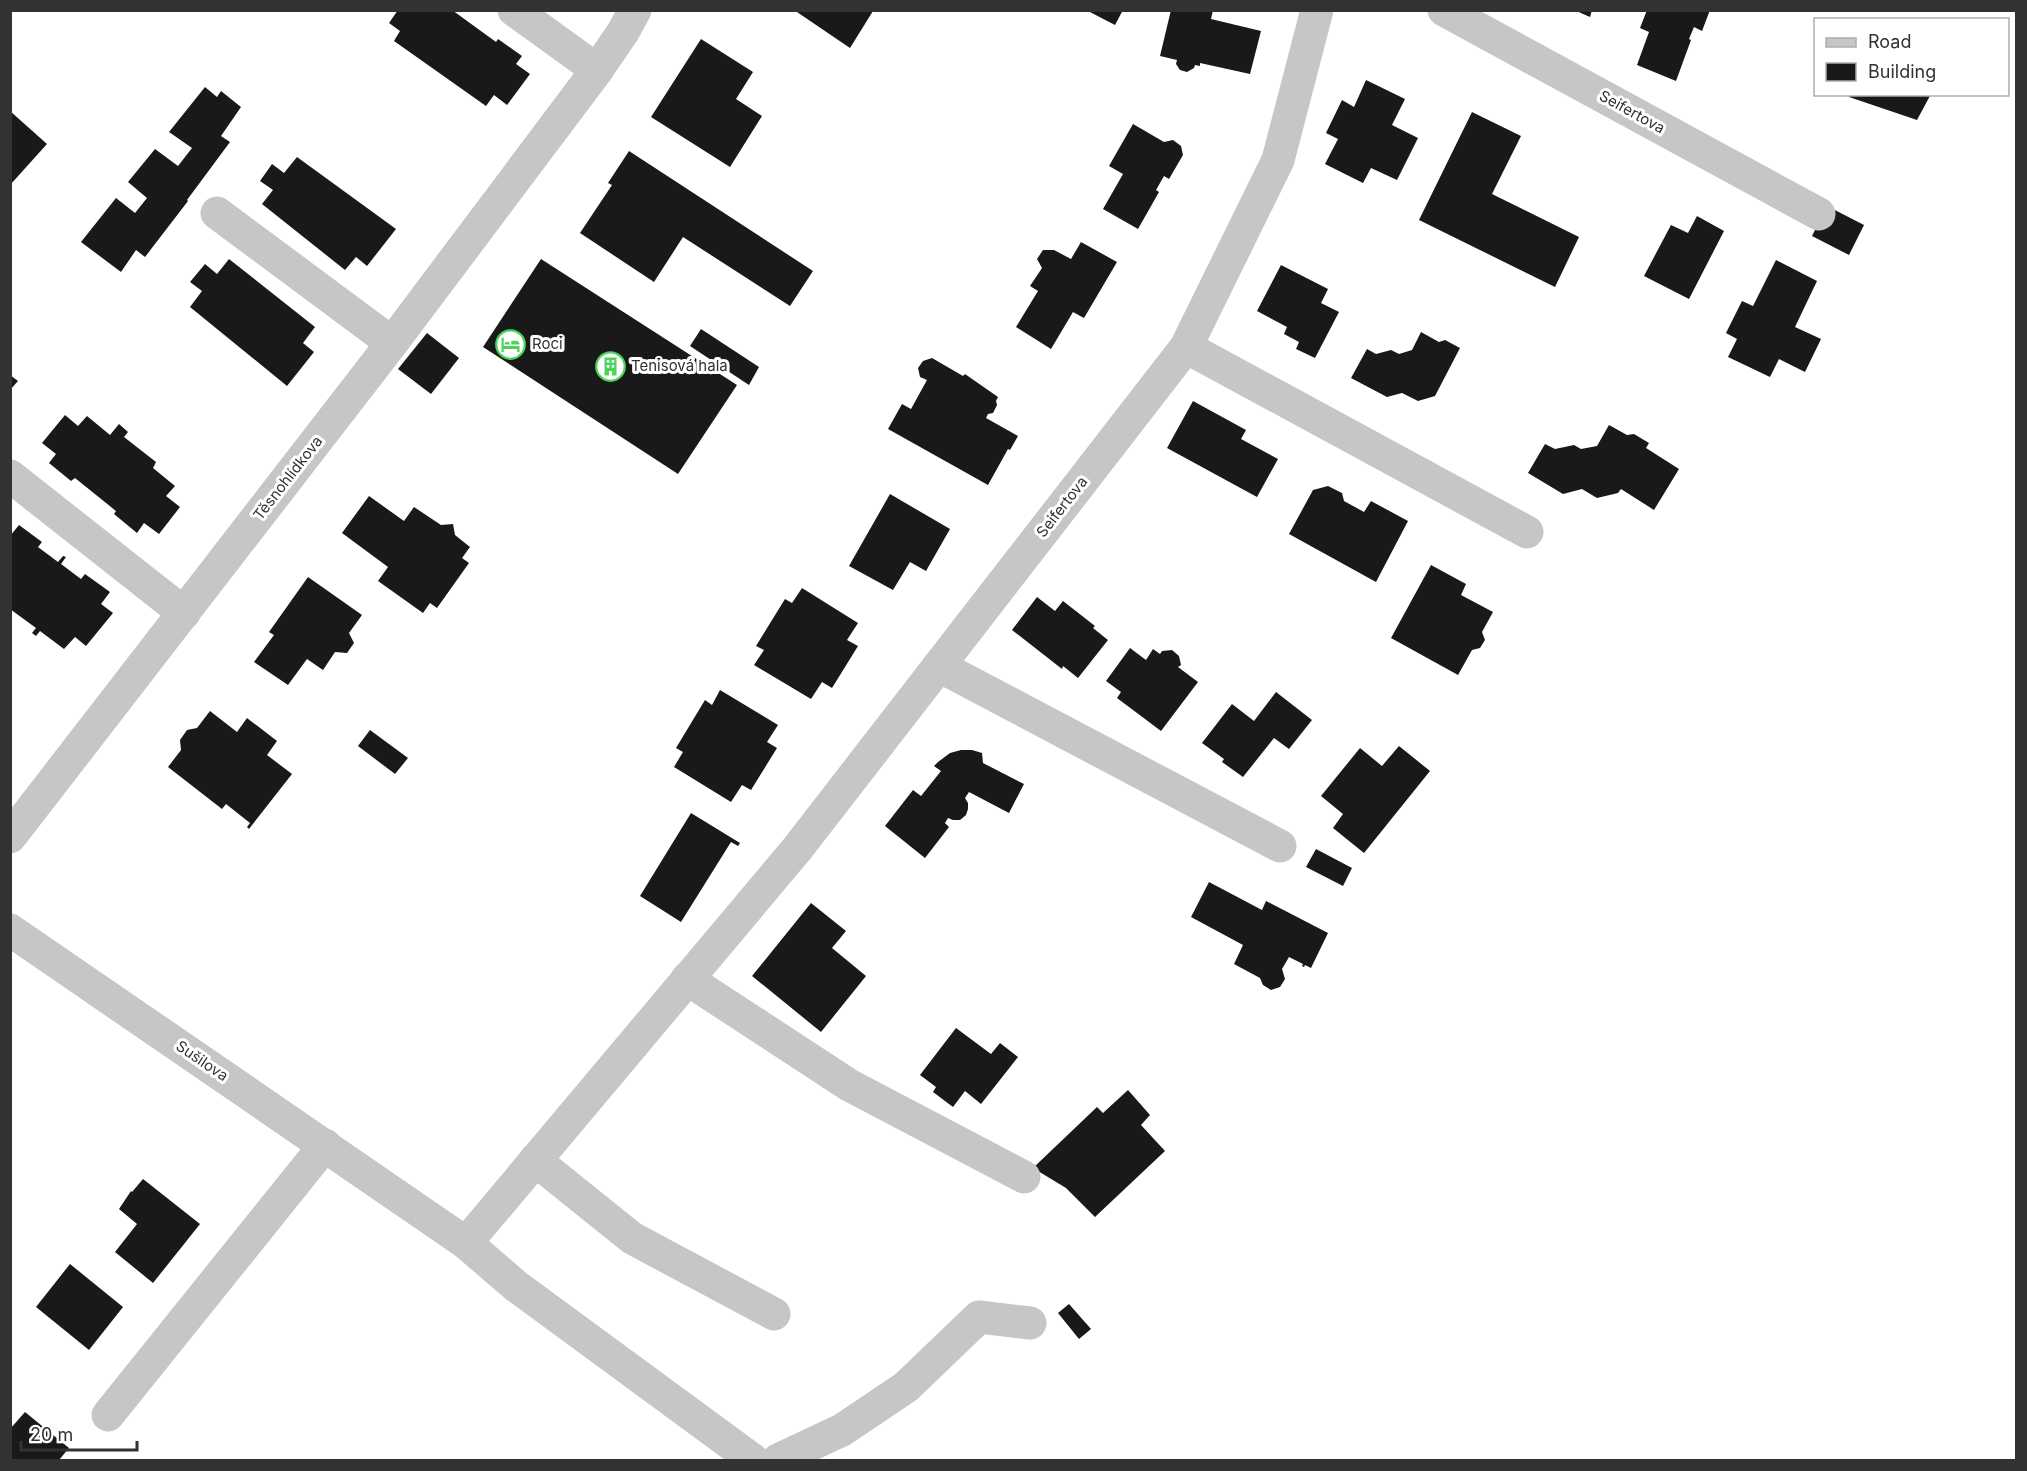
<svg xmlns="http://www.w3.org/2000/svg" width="2027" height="1471" viewBox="0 0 2027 1471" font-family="Inter,sans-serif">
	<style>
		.building { fill: #191919 }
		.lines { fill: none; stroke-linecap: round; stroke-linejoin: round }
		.minor { stroke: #c6c6c6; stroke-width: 33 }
		.labels { text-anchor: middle; stroke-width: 6; stroke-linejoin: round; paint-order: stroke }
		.street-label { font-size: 15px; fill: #323232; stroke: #fff }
		.poi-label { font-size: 15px; fill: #323232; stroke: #fff; text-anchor: start }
	</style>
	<rect width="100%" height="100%" fill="#fff"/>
	<!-- building -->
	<g class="building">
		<polygon points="398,10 452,10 496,42 498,39 522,56 516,64 530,74 507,105 494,95 486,106 394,41 400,31 389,23"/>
		<polygon points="794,10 872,10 873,11 850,48"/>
		<polygon points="1086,10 1123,10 1115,25"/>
		<polygon points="1171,10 1213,10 1211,19 1261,31 1250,74 1200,63 1200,66 1195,65 1194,68 1187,72 1180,70 1176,64 1177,60 1160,56"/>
		<polygon points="1574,10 1592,10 1590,17"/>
		<polygon points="1647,10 1710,10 1702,31 1694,27 1689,39 1691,40 1676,81 1637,65 1649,32 1640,28"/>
		<polygon points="701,39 753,72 736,99 762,116 730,167 651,117"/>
		<polygon points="1366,80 1405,99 1392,125 1418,138 1397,180 1371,168 1363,183 1325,164 1338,139 1326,133 1342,100 1354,107"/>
		<polygon points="205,87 217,97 221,91 241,107 221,136 230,142 187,200 188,201 145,257 136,250 121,272 81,242 116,198 135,213 147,198 128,182 155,149 178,166 192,148 169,132"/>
		<polygon points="1850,94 1931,94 1917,120 1849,97"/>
		<polygon points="10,111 47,144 10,185"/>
		<polygon points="1472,112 1521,136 1492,194 1579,237 1555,287 1419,220"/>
		<polygon points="1133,124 1164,142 1173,140 1181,146 1183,155 1169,179 1164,176 1156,190 1159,192 1138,229 1103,209 1123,174 1109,166"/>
		<polygon points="629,151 813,271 790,306 683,237 654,282 580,233 612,185 608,183"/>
		<polygon points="297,157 396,229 367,266 356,257 345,270 262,204 273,190 260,181 272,164 284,173"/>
		<polygon points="1827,206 1864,225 1849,255 1812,236"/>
		<polygon points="1697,216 1724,231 1689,299 1644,276 1671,225 1688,233"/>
		<polygon points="1081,242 1117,262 1084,318 1073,312 1051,349 1016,327 1038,291 1030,286 1042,268 1037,259 1043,250 1054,250 1071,259"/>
		<polygon points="229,259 315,327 303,343 314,352 287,386 190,307 202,291 190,282 205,264 217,274"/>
		<polygon points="541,259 737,385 678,474 483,347"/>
		<polygon points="1776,260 1817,281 1795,327 1821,339 1805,372 1779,359 1770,377 1728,357 1737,339 1726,333 1742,301 1753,306"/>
		<polygon points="1281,265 1328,289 1321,303 1339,312 1315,358 1296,349 1299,342 1284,334 1287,327 1257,311"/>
		<polygon points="701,329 759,367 749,385 690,346"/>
		<polygon points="1421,332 1439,342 1445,340 1460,348 1435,396 1418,401 1402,393 1387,397 1351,378 1367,349 1376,354 1391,350 1399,354 1412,350"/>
		<polygon points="427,333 459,358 431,394 398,369"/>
		<polygon points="932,358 963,376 965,374 998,397 996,401 997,405 993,413 988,414 986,418 1018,436 1010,450 1008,449 988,485 888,429 902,404 911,409 927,380 920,377 918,368 923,361"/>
		<polygon points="10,375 18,381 10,390"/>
		<polygon points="1193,401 1246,430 1241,439 1278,459 1257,497 1167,448"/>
		<polygon points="65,415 78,426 87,416 110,435 119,424 128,432 124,437 156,462 153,468 175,486 166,496 180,507 159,534 144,523 137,533 114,514 116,511 75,478 71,481 49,463 56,454 42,443"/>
		<polygon points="1609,425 1627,435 1634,434 1649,443 1646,448 1679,469 1654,510 1621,489 1618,493 1597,498 1582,489 1563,494 1528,473 1545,444 1555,449 1574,445 1581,449 1597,446"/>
		<polygon points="1328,486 1342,493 1344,501 1364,512 1371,501 1408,521 1376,582 1289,534 1313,490"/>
		<polygon points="890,494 950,529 926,571 910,562 893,590 849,566"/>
		<polygon points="369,496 404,521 414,507 441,525 453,524 455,535 470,547 462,558 469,563 437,608 430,603 423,613 378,581 388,567 342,533"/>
		<polygon points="19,525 42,542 38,547 58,562 63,556 66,557 61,564 81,579 85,574 110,592 101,604 113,613 86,646 75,637 64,649 40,631 36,636 32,633 36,628 10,609 10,536"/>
		<polygon points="1431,565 1466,584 1461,595 1493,612 1482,632 1485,640 1480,648 1472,650 1458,675 1391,638"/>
		<polygon points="308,577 362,615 349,633 354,643 347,653 335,652 323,670 307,659 288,685 254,662 274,635 269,632"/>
		<polygon points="802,588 858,623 847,640 858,646 832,688 822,682 811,699 754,665 764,650 756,646 785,599 792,603"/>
		<polygon points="1037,597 1055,611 1063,601 1095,626 1093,628 1108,640 1078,678 1063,666 1062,669 1012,630"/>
		<polygon points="1130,648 1146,660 1153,649 1160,654 1162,651 1172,650 1179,656 1181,665 1178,667 1198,682 1161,731 1117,698 1121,692 1106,681"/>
		<polygon points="720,690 778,725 767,742 777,748 751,790 742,785 731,802 674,767 683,752 676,748 705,700 712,705"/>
		<polygon points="1276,692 1312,720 1289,749 1274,738 1243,777 1222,762 1224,759 1202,743 1232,704 1254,721"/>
		<polygon points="210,711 237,732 247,718 277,741 267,755 292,774 249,829 247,827 250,823 226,804 222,809 168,767 181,750 180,740 187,730 197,728"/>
		<polygon points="370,730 408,758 395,774 358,746"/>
		<polygon points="1399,746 1430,771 1364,853 1333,828 1343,814 1321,796 1360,748 1382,766"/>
		<polygon points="961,750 972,750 982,753 983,763 1024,784 1009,813 969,792 965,798 968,803 968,809 966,815 960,820 953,820 948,818 945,823 949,827 925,858 885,826 913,790 921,796 941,771 934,766 938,762 950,753"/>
		<polygon points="691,813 740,843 738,846 731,842 681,922 640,896"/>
		<polygon points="1316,849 1352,868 1343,886 1306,867"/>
		<polygon points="1209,882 1262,910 1266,901 1328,933 1311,968 1305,965 1304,967 1302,966 1303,964 1289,957 1282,969 1285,979 1280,987 1271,990 1263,985 1260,978 1234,964 1243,945 1191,917"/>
		<polygon points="811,903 846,931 832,948 866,976 821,1032 752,976"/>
		<polygon points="956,1028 991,1054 1000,1043 1018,1057 981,1104 965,1091 953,1107 933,1092 936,1087 920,1075"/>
		<polygon points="1128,1090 1150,1115 1141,1125 1165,1151 1095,1217 1066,1188 1033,1168 1097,1107 1103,1113"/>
		<polygon points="143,1179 200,1224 153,1283 115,1252 137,1224 119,1209 131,1191 132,1192"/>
		<polygon points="70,1264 123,1307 89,1350 36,1307"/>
		<polygon points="1069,1304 1091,1329 1079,1339 1058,1313"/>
		<polygon points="25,1412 69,1448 59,1460 10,1460 10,1429"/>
	</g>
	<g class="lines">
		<!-- minor -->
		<g class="minor">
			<polyline points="514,10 597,70"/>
			<polyline points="1444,10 1819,214"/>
			<polyline points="217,213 392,343"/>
			<polyline points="1186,347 1527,532"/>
			<polyline points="10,476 184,613"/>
			<polyline points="939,666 1280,846"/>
			<polyline points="10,837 392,343 597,70 623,32 635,10"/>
			<polyline points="10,930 466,1243 797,849 1186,347 1278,160 1317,10"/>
			<polyline points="687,979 849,1085 1024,1177"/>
			<polyline points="535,1160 632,1238 774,1314"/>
			<polyline points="466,1243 516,1286 753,1460"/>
			<polyline points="108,1415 325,1145"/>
			<polyline points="778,1460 842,1430 906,1387 979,1317 1030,1323"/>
		</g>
	</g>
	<!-- icons -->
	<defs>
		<symbol id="hotel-ring" viewBox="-11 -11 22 22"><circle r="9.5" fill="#fff" stroke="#4ad45a" stroke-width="1.5"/><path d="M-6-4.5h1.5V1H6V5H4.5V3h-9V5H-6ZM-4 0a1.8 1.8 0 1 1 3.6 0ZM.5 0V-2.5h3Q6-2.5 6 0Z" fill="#4ad45a"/></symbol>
		<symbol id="building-ring" viewBox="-11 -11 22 22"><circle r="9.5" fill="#fff" stroke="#4ad45a" stroke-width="1.5"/><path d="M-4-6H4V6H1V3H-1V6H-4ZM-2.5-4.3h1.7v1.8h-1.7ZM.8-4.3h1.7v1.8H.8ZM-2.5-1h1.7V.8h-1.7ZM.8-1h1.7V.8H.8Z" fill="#4ad45a"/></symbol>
	</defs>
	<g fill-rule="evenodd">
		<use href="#hotel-ring" x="494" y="328" width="33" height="33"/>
		<use href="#building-ring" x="594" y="350" width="33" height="33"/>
	</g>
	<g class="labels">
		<!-- street labels -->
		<g class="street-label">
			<text transform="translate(1632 112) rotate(29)" y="5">Seifertova</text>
			<text transform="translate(288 478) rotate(-52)" y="5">Těsnohlídkova</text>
			<text transform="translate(1062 507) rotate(-52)" y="5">Seifertova</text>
			<text transform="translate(202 1061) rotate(34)" y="5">Sušilova</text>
		</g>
		<!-- poi labels -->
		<g class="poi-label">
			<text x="532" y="349">Roci</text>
			<text x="631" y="371">Tenisová hala</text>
		</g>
	</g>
	<!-- border -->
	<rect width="2027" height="1471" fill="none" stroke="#323232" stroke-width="24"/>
	<!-- legend -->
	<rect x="1814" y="18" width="195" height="78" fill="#ffffff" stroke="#adadad" stroke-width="1.5"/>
	<rect x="1826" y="38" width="30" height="9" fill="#c6c6c6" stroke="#adadad" stroke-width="1.5"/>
	<text x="1868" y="48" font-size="18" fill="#323232">Road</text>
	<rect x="1826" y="63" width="30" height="18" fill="#191919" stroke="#adadad" stroke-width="1.5"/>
	<text x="1868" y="78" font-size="18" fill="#323232">Building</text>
	<!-- scale -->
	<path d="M21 1441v9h116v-9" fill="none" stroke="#323232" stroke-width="3"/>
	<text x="30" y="1441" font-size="18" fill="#323232" stroke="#ffffff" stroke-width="4.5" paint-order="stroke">20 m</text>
</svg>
